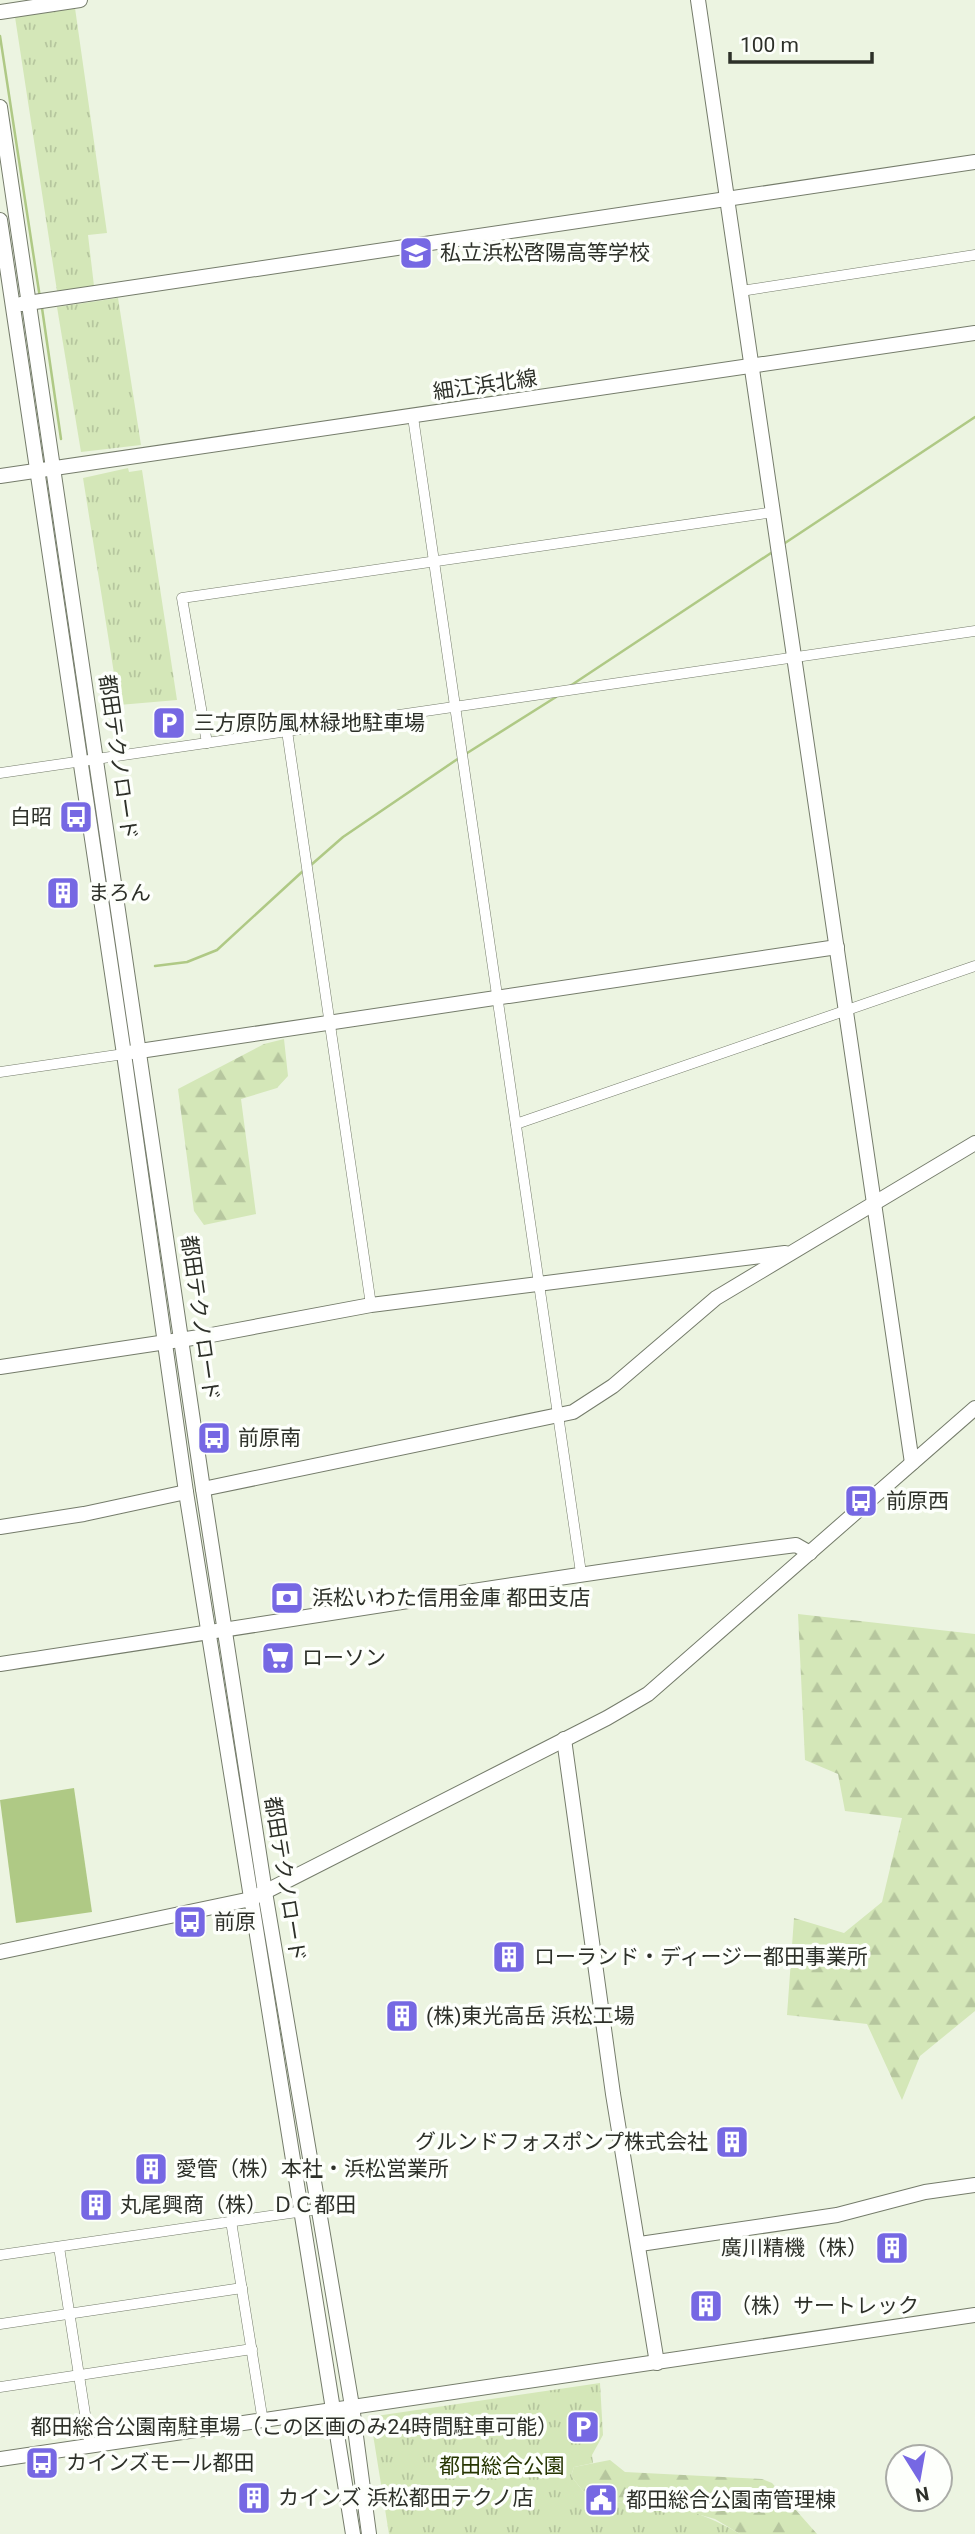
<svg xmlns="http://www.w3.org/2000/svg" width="975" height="2534" viewBox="0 0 975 2534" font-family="Roboto,'Noto Sans JP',sans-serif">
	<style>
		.forest { fill: url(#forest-firs) }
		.park { fill: url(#park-tufts) }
		.water { fill: #afc985 }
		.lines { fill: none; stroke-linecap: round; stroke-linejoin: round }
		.stream { stroke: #afc985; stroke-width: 2.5 }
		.street-casing { stroke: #757c6b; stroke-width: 11 }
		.secondary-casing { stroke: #757c6b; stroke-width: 16 }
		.street { stroke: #fff; stroke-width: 10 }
		.secondary { stroke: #fff; stroke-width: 14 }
		.labels { text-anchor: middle; stroke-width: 7; stroke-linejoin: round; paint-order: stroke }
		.poi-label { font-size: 21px; fill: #2d3029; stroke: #fdfffb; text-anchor: start }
		.street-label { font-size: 21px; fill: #2d3029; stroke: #fdfffb }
		.park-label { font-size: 21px; fill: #273603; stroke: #fdfffb }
	</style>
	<defs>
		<pattern id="forest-firs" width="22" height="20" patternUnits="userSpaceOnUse" patternTransform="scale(1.75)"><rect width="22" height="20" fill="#d4e7b8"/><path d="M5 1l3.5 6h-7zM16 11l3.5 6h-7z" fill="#b6c69e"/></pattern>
		<pattern id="park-tufts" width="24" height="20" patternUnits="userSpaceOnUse" patternTransform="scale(1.75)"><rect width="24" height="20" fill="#d4e7b8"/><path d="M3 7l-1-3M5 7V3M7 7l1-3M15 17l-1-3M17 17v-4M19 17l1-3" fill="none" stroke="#b6c69e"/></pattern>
	</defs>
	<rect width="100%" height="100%" fill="#ecf4e1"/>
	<!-- forest -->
	<g class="forest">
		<polygon points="284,1039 288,1076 277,1088 241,1099 256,1214 204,1225 194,1211 178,1089 264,1044"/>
		<polygon points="798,1614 975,1634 975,2011 920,2056 902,2100 867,2024 787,2015 794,1918 844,1933 882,1902 902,1818 845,1811 838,1774 805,1760"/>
		<polygon points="610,2460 625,2472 762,2479 772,2483 817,2534 740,2534 715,2519 657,2503 614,2502 610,2497 597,2492 592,2495 583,2491 571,2476 574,2467"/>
	</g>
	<!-- park -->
	<g class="park">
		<polygon points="75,8 107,233 88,235 94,286 57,291 15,17"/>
		<polygon points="118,298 141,445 81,452 57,307"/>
		<polygon points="128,468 129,472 142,470 177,700 119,705 83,478"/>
		<path d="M600 2383 603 2435 592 2455 593 2463 574 2467 571 2476 583 2491 592 2495 603 2491 614 2502C665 2503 696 2508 740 2534H389L371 2422 376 2416Z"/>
	</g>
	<!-- water -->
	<polygon class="water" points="74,1788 92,1912 16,1923 0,1800"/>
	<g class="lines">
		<!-- stream -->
		<g class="stream">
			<polyline points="0,36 40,298"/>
			<polyline points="42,308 61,439"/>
			<polyline points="782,545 975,417"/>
			<polyline points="570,686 774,551"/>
			<polyline points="464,755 556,697"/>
			<polyline points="311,865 343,837 459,758"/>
			<polyline points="155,966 187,962 217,950 303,871"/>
		</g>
		<defs>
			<g id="street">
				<polyline points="741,291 975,255"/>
				<polyline points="413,417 581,1573"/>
				<polyline points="287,731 371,1305"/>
				<polyline points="207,743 182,598 774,512"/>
				<polyline points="0,773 975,631"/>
				<polyline points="0,1072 124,1054"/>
				<polyline points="516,1124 975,966"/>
				<polyline points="231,2221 263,2422"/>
				<polyline points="59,2247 90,2446"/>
				<polyline points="0,2255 318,2209"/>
				<polyline points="0,2324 242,2288"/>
				<polyline points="0,2387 252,2349"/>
			</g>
			<g id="secondary">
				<polyline points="698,0 912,1463"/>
				<polyline points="0,12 80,0"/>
				<polyline points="0,107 203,1489 265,1892 352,2406 369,2534"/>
				<polyline points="0,220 124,1054 186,1492 353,2534"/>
				<polyline points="21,304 975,162"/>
				<polyline points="0,476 975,333"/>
				<polyline points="133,1052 837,947"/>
				<polyline points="0,1367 206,1336 371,1305 785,1253"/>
				<polyline points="203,1489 573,1412 613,1386 716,1298 975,1143"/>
				<polyline points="0,1527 84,1514 186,1492"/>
				<path d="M0 1664C265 1625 530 1579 796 1545L810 1553"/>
				<polyline points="564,1739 613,2094 657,2363"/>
				<polyline points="0,1952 251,1899 607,1718 648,1694 975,1408"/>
				<polyline points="640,2244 837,2215 925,2192 975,2185"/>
				<polyline points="0,2459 975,2315"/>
			</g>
		</defs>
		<!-- street casing -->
		<use href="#street" class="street-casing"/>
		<!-- secondary casing -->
		<use href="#secondary" class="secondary-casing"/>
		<!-- street -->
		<use href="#street" class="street"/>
		<!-- secondary -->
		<use href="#secondary" class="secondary"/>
	</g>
	<!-- icons -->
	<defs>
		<symbol id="school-square" viewBox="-11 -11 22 22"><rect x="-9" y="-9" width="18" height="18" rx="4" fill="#7668e3" stroke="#fdfffb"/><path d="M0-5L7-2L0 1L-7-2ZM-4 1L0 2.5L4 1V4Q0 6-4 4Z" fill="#fff"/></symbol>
		<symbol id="parking-square" viewBox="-11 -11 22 22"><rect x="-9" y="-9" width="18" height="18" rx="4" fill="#7668e3" stroke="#fdfffb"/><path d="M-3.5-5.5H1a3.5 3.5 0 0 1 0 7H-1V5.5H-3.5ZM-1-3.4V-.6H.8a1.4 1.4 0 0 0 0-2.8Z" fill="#fff"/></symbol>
		<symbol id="bus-square" viewBox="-11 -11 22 22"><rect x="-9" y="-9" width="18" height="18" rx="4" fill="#7668e3" stroke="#fdfffb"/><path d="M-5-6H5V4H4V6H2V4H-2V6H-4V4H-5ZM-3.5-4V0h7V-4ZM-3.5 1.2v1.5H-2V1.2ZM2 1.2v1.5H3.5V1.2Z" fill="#fff"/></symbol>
		<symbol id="building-square" viewBox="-11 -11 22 22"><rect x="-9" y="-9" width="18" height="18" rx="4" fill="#7668e3" stroke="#fdfffb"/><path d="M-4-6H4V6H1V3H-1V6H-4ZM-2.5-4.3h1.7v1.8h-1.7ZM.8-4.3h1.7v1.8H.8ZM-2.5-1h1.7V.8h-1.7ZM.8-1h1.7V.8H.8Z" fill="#fff"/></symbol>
		<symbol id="bank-square" viewBox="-11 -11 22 22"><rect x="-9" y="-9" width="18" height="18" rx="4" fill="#7668e3" stroke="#fdfffb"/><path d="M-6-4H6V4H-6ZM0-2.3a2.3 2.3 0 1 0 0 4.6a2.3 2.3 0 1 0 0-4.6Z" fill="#fff"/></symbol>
		<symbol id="supermarket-square" viewBox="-11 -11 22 22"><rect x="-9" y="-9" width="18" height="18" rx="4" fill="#7668e3" stroke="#fdfffb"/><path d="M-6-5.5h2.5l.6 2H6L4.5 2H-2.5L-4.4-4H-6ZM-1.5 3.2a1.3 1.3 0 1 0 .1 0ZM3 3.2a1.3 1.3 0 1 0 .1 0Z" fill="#fff"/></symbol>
		<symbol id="civic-square" viewBox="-11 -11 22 22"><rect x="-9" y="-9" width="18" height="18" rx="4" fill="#7668e3" stroke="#fdfffb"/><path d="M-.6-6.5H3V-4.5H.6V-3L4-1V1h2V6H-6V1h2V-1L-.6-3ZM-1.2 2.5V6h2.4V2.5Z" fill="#fff"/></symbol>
	</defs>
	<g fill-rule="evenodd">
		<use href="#school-square" x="397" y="234" width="38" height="38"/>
		<use href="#parking-square" x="150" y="704" width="38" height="38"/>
		<use href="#bus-square" x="57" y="798" width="38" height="38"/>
		<use href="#building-square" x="44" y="874" width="38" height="38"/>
		<use href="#bus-square" x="195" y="1419" width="38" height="38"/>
		<use href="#bus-square" x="842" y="1482" width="38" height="38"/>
		<use href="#bank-square" x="268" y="1579" width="38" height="38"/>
		<use href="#supermarket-square" x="259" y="1639" width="38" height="38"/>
		<use href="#bus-square" x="171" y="1903" width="38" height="38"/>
		<use href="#building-square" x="490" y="1938" width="38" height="38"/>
		<use href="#building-square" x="383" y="1997" width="38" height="38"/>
		<use href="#building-square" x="713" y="2123" width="38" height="38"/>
		<use href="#building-square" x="132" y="2150" width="38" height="38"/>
		<use href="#building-square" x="77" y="2186" width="38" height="38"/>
		<use href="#building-square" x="873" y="2229" width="38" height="38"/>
		<use href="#building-square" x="687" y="2287" width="38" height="38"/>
		<use href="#parking-square" x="564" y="2408" width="38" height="38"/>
		<use href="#bus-square" x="23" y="2444" width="38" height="38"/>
		<use href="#building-square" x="235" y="2479" width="38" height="38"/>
		<use href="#civic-square" x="582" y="2481" width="38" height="38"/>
	</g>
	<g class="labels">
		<!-- poi labels -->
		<g class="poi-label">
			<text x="440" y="260">私立浜松啓陽高等学校</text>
			<text x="194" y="730">三方原防風林緑地駐車場</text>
			<text x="52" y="824" text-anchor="end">白昭</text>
			<text x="88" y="900">まろん</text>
			<text x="238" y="1445">前原南</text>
			<text x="886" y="1508">前原西</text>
			<text x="312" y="1605">浜松いわた信用金庫 都田支店</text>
			<text x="302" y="1665">ローソン</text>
			<text x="214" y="1929">前原</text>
			<text x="534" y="1964">ローランド・ディージー都田事業所</text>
			<text x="426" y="2023">(株)東光高岳 浜松工場</text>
			<text x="708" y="2149" text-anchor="end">グルンドフォスポンプ株式会社</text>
			<text x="176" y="2176">愛管（株）本社・浜松営業所</text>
			<text x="120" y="2212">丸尾興商（株） ＤＣ都田</text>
			<text x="868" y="2255" text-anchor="end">廣川精機（株）</text>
			<text x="730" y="2313">（株）サートレック</text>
			<text x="558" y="2434" text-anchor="end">都田総合公園南駐車場（この区画のみ24時間駐車可能）</text>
			<text x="66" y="2470">カインズモール都田</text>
			<text x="278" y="2505">カインズ 浜松都田テクノ店</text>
			<text x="626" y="2507">都田総合公園南管理棟</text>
		</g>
		<!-- street labels -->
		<g class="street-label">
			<text transform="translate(485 385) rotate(-8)" y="7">細江浜北線</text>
			<text transform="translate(118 757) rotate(82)" y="7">都田テクノロード</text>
			<text transform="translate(200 1318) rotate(82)" y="7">都田テクノロード</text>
			<text transform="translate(285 1879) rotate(81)" y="7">都田テクノロード</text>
		</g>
		<!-- park labels -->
		<g class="park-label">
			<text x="502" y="2473">都田総合公園</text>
		</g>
	</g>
	<!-- north arrow -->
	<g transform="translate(919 2478) rotate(169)"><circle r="33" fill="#fdfffb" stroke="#aaaca7" stroke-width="2"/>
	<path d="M0-5L12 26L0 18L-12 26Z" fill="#7668e3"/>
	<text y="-10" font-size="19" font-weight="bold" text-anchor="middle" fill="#2d3029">N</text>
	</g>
	<!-- scale -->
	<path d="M730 52v10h142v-10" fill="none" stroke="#2d3029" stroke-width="3.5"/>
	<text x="740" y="52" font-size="21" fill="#2d3029" stroke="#fdfffb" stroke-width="5" paint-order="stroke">100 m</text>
</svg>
